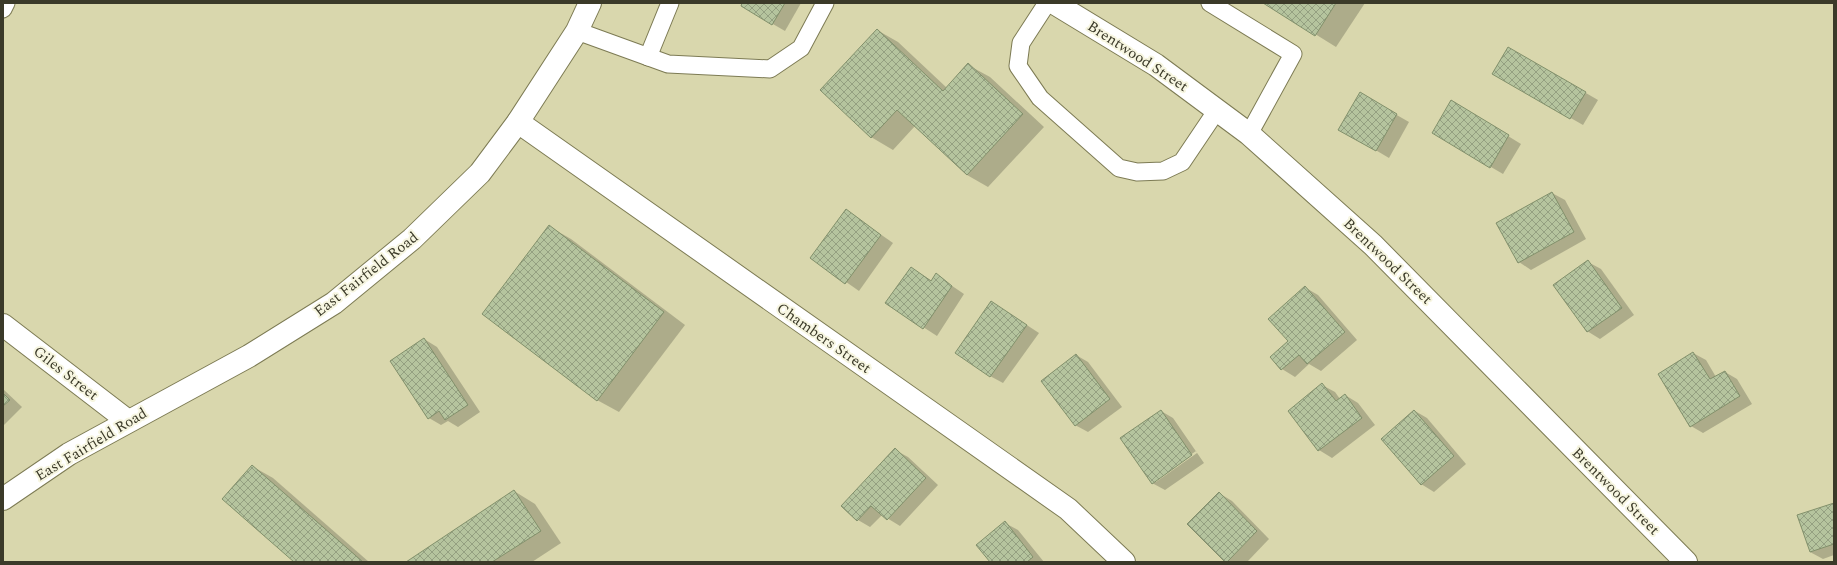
<svg xmlns="http://www.w3.org/2000/svg" width="1837" height="565" viewBox="0 0 1837 565" font-family="Spectral,serif">
	<style>
		.shadow { fill: #0003; fill-rule: evenodd }
		.building { fill: url(#building-cross-hatch); stroke: #82906b }
		.lines { fill: none; stroke-linecap: round; stroke-linejoin: round }
		.service-casing { stroke: #7d7b54; stroke-width: 19 }
		.minor-casing { stroke: #7d7b54; stroke-width: 24 }
		.secondary-casing { stroke: #7d7b54; stroke-width: 24 }
		.service { stroke: #fff; stroke-width: 17 }
		.minor { stroke: #fff; stroke-width: 22 }
		.secondary { stroke: #fff; stroke-width: 22 }
		.labels { text-anchor: middle; stroke-width: 4; stroke-linejoin: round; paint-order: stroke }
		.street-label { font-size: 15px; fill: #3b3a29; stroke: #f7f6e1 }
	</style>
	<defs>
		<pattern id="building-cross-hatch" width="8" height="8" patternUnits="userSpaceOnUse"><rect width="8" height="8" fill="#b5c49e"/><path d="M0 0l8 8M0 8l8-8" fill="none" stroke="#94a081"/></pattern>
	</defs>
	<rect width="100%" height="100%" fill="#d9d7ad"/>
	<!-- shadow -->
	<g class="shadow">
		<polygon points="744,3 801,3 785,31 742,6"/>
		<polygon points="1265,3 1365,3 1336,47"/>
		<polygon points="877,30 898,42 947,88 968,65 990,77 1044,127 988,187 967,175 915,126 893,150 871,137"/>
		<polygon points="1508,48 1598,100 1583,125 1494,74"/>
		<polygon points="1360,94 1409,122 1389,158 1340,129"/>
		<polygon points="1464,109 1521,144 1503,174 1491,167"/>
		<polygon points="1552,193 1565,200 1586,239 1531,270 1519,262"/>
		<polygon points="846,210 893,243 859,291 812,258"/>
		<polygon points="550,227 571,239 685,325 619,412 597,400"/>
		<polygon points="1588,262 1601,269 1634,315 1600,339 1587,331"/>
		<polygon points="911,268 932,281 936,275 964,294 937,336 886,303"/>
		<polygon points="1306,288 1318,295 1357,340 1321,371 1309,364 1295,377 1282,369 1271,357 1289,341"/>
		<polygon points="1004,310 1039,333 1003,383 990,376"/>
		<polygon points="424,339 437,347 480,412 458,427 448,421 441,425 429,418"/>
		<polygon points="1693,353 1706,360 1716,377 1725,372 1737,379 1752,404 1703,433 1691,426"/>
		<polygon points="1076,355 1088,362 1122,407 1088,432 1075,425"/>
		<polygon points="1322,385 1335,392 1340,399 1345,395 1358,403 1375,425 1332,458 1319,450 1289,411"/>
		<polygon points="3,389 22,407 3,426"/>
		<path d="M1161 411 1173 418 1204 463 1165 490 1152 483ZM1196 451 1197 453 1156 482V479Z"/>
		<polygon points="1415,411 1427,418 1466,464 1434,492 1421,484"/>
		<polygon points="895,450 908,457 938,485 900,526 882,515 870,527 858,520"/>
		<polygon points="252,466 273,478 369,562 296,562"/>
		<polygon points="514,491 535,504 561,543 532,562 408,562"/>
		<polygon points="1219,493 1232,501 1269,539 1247,562 1226,562"/>
		<polygon points="1834,504 1834,555 1823,559 1810,552"/>
		<polygon points="1005,523 1018,530 1044,562 991,562"/>
	</g>
	<!-- building -->
	<g class="building">
		<polygon points="742,3 785,3 772,25 741,6"/>
		<polygon points="1263,3 1336,3 1315,36"/>
		<polygon points="877,29 943,91 968,63 1023,114 967,175 897,110 871,138 820,90"/>
		<polygon points="1508,47 1586,92 1570,119 1492,74"/>
		<polygon points="1360,92 1397,114 1376,151 1338,130"/>
		<polygon points="1451,100 1509,135 1490,168 1432,133"/>
		<polygon points="1552,192 1574,232 1518,263 1496,223"/>
		<polygon points="846,209 881,235 845,284 810,258"/>
		<polygon points="549,225 664,312 597,401 482,314"/>
		<polygon points="1588,260 1622,308 1587,332 1553,285"/>
		<polygon points="911,267 931,281 936,273 952,286 923,329 885,303"/>
		<polygon points="1305,286 1345,332 1307,364 1299,355 1281,370 1270,357 1288,341 1268,319"/>
		<polygon points="991,301 1027,325 990,377 955,353"/>
		<polygon points="424,338 468,405 445,420 439,411 428,419 390,361"/>
		<polygon points="1693,352 1710,379 1725,371 1740,396 1690,427 1658,374"/>
		<polygon points="1076,354 1110,399 1075,426 1041,381"/>
		<polygon points="1322,383 1336,401 1345,394 1362,418 1318,451 1288,411"/>
		<polygon points="3,393 10,400 3,406"/>
		<polygon points="1161,410 1192,455 1152,484 1120,438"/>
		<polygon points="1414,410 1454,456 1421,485 1381,439"/>
		<polygon points="895,448 926,478 887,520 871,506 857,521 841,506"/>
		<polygon points="252,465 363,562 294,562 222,499"/>
		<polygon points="514,490 541,531 492,562 406,562"/>
		<polygon points="1219,492 1257,531 1227,562 1225,562 1187,524"/>
		<polygon points="1834,503 1834,544 1810,552 1797,515"/>
		<polygon points="1005,521 1033,557 1027,562 990,562 976,545"/>
	</g>
	<g class="lines">
		<defs>
			<g id="service">
				<polyline points="1047,3 1021,43 1018,66 1040,98 1119,168 1137,172 1163,171 1182,162 1217,110"/>
				<polyline points="1210,3 1293,54 1249,134"/>
				<polyline points="3,9 6,3"/>
				<polyline points="577,31 668,64 770,69 801,48 825,3"/>
				<polyline points="648,57 670,3"/>
			</g>
			<g id="minor">
				<polyline points="518,122 1068,509 1124,562"/>
				<polyline points="3,325 128,421"/>
			</g>
			<g id="secondary">
				<polyline points="1054,3 1156,65 1249,134 1373,245 1686,562"/>
				<polyline points="3,499 69,454 249,356 334,303 412,239 480,173 518,122 577,31 590,3"/>
			</g>
		</defs>
		<!-- service casing -->
		<use href="#service" class="service-casing"/>
		<!-- minor casing -->
		<use href="#minor" class="minor-casing"/>
		<!-- secondary casing -->
		<use href="#secondary" class="secondary-casing"/>
		<!-- service -->
		<use href="#service" class="service"/>
		<!-- minor -->
		<use href="#minor" class="minor"/>
		<!-- secondary -->
		<use href="#secondary" class="secondary"/>
	</g>
	<g class="labels">
		<!-- street labels -->
		<g class="street-label">
			<text transform="translate(1138 56) rotate(33)" y="5">Brentwood Street</text>
			<text transform="translate(1388 261) rotate(44)" y="5">Brentwood Street</text>
			<text transform="translate(366 274) rotate(-38)" y="5">East Fairfield Road</text>
			<text transform="translate(824 338) rotate(35)" y="5">Chambers Street</text>
			<text transform="translate(66 373) rotate(38)" y="5">Giles Street</text>
			<text transform="translate(91 444) rotate(-31)" y="5">East Fairfield Road</text>
			<text transform="translate(1616 491) rotate(45)" y="5">Brentwood Street</text>
		</g>
	</g>
	<!-- border -->
	<rect width="1837" height="565" fill="none" stroke="#3b3a29" stroke-width="8"/>
</svg>
